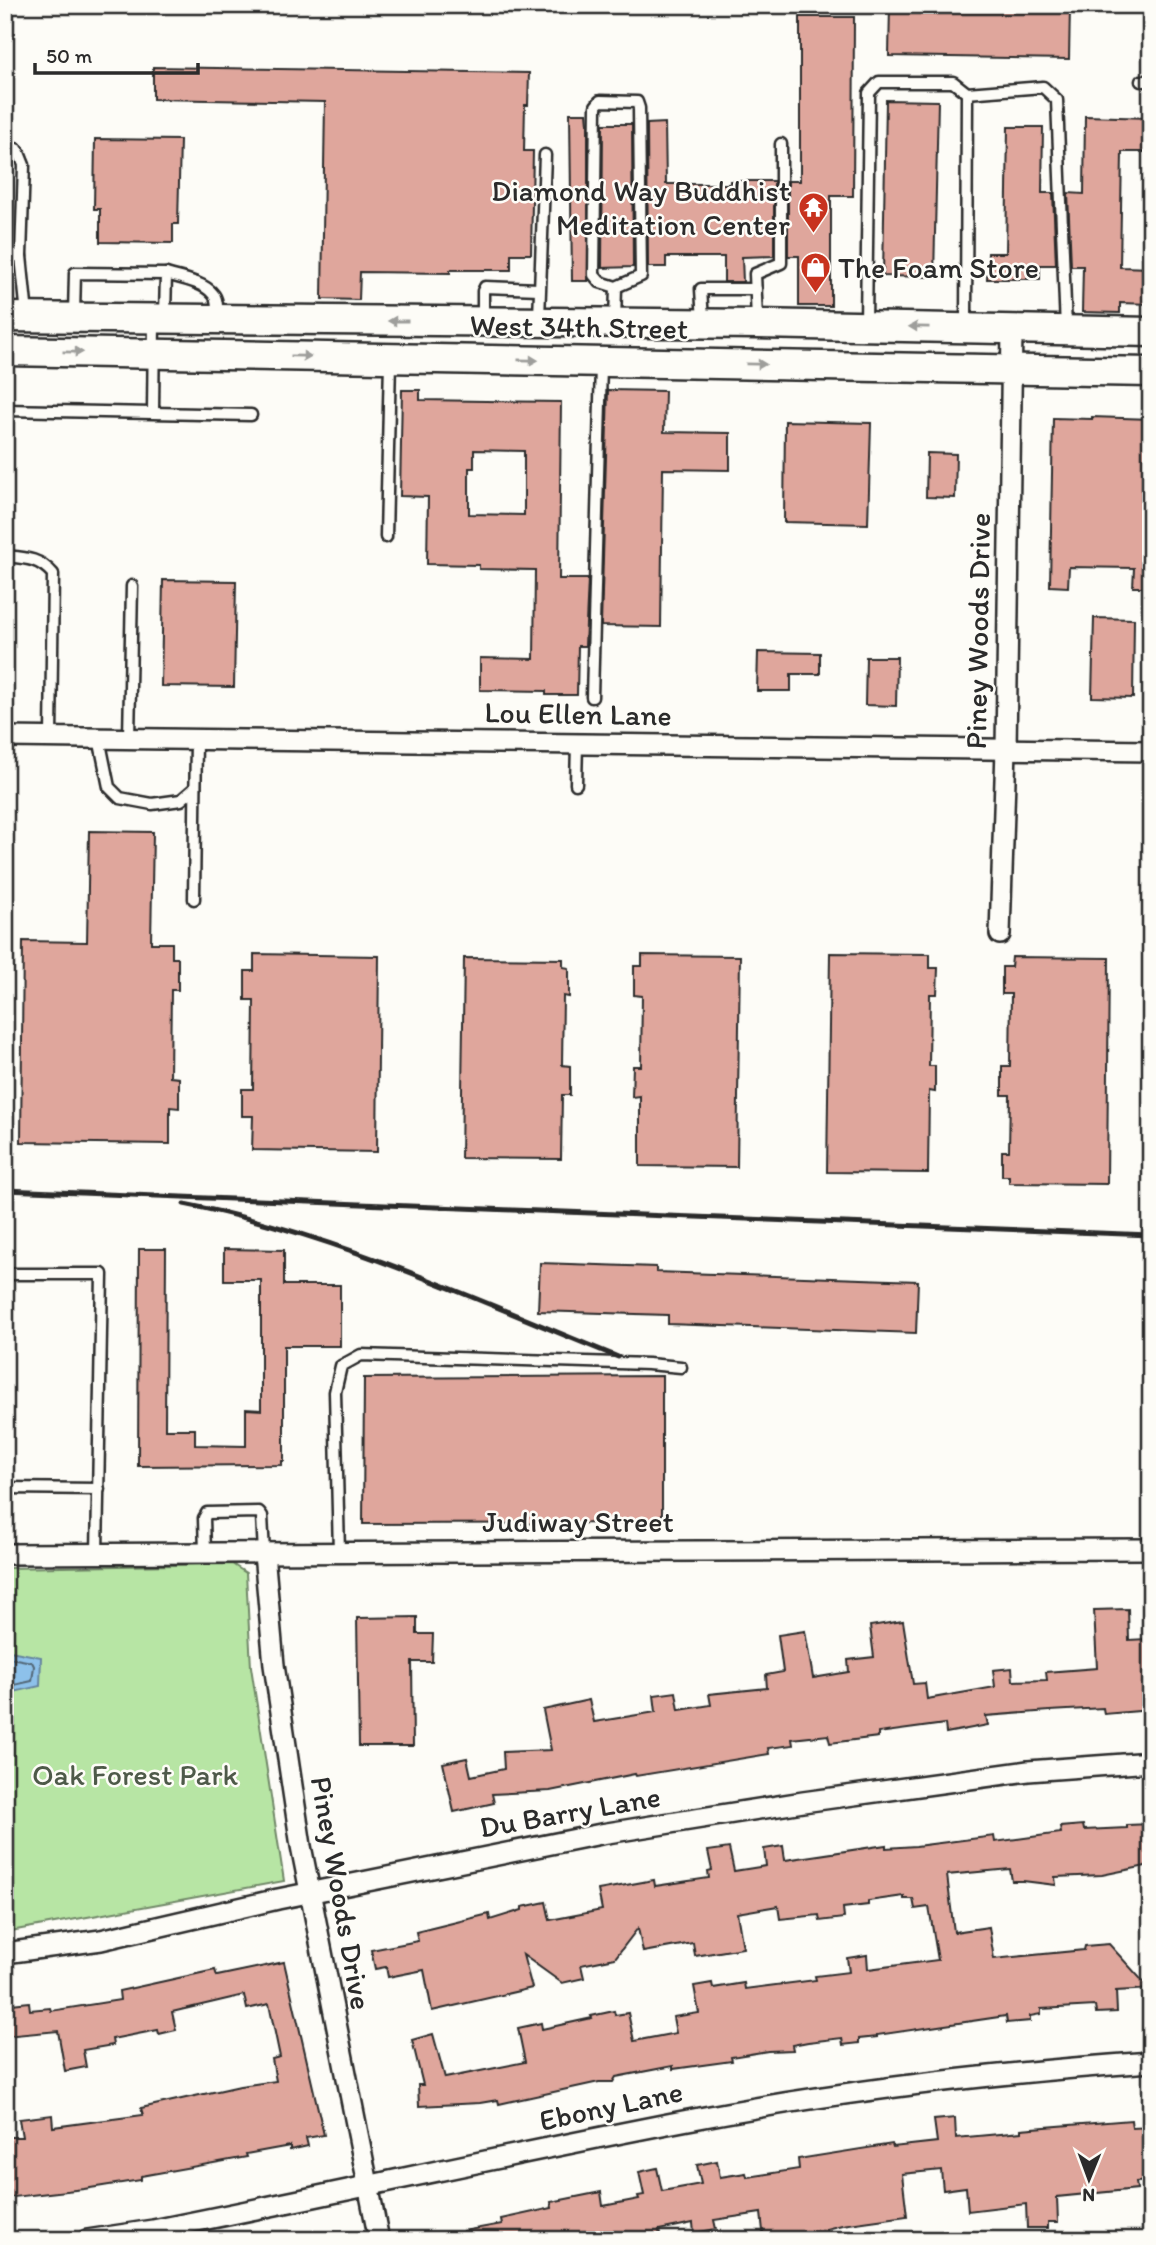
<svg xmlns="http://www.w3.org/2000/svg" width="1156" height="2245" viewBox="0 0 1156 2245" font-family="Itim,sans-serif">
	<style>
		.green { fill: #b7e5a4; stroke: #718868; stroke-width: 2 }
		.water { fill: #8dc1ea; stroke: #66859e; stroke-width: 2 }
		.lines { fill: none; stroke-linecap: round; stroke-linejoin: round }
		.shore { stroke: #526777; stroke-width: 2 }
		.building { fill: #dfa69c; stroke: #2b2b2b; stroke-width: 2; fill-rule: evenodd }
		.lane-casing { stroke: #2b2b2b; stroke-width: 15 }
		.street-casing { stroke: #2b2b2b; stroke-width: 24 }
		.secondary-casing { stroke: #2b2b2b; stroke-width: 33 }
		.lane { stroke: #fdfcf7; stroke-width: 10 }
		.street { stroke: #fdfcf7; stroke-width: 19 }
		.secondary { stroke: #fdfcf7; stroke-width: 28 }
		.rail { stroke: #2b2b2b; stroke-width: 5 }
		.oneway { fill: #9e9e9b }
		.labels { text-anchor: middle; stroke-width: 5; stroke-linejoin: round; paint-order: stroke }
		.poi-label { font-size: 30px; fill: #2b2b2b; stroke: #fdfcf7; text-anchor: end }
		.street-label { font-size: 30px; fill: #2b2b2b; stroke: #fdfcf7 }
		.park-label { font-size: 30px; fill: #4e5a49; stroke: #fdfcf7 }
	</style>
	<rect width="100%" height="100%" fill="#fdfcf7"/>
	<filter id="ink" filterUnits="userSpaceOnUse"><feTurbulence type="fractalNoise" baseFrequency=".0143" numOctaves="2"/><feDisplacementMap in="SourceGraphic" scale="14" xChannelSelector="R" yChannelSelector="G"/><feConvolveMatrix kernelMatrix="1 2 1 2 8 2 1 2 1" color-interpolation-filters="sRGB"/></filter>
	<g filter="url(#ink)">
		<!-- green -->
		<polygon class="green" points="232,1564 246,1573 251,1667 284,1881 5,1932 5,1568"/>
		<!-- water -->
		<polygon class="water" points="5,1650 41,1657 40,1686 5,1694"/>
		<g class="lines">
			<!-- shore -->
			<polyline class="shore" points="5,1657 32,1662 34,1666 32,1681 5,1687"/>
		</g>
		<!-- building -->
		<g class="building">
			<polygon points="890,5 1070,5 1069,59 889,56"/>
			<polygon points="800,17 854,17 853,196 831,196 831,306 799,306 799,256 788,256 788,181 800,181"/>
			<polygon points="153,67 529,73 528,105 525,105 524,151 533,151 531,254 511,254 511,270 450,270 450,273 360,272 359,300 322,299 325,102 153,99"/>
			<polygon points="886,100 938,101 934,277 883,276"/>
			<polygon points="570,113 587,113 588,124 588,281 572,281"/>
			<polygon points="1085,116 1151,118 1151,152 1122,152 1120,267 1151,268 1151,304 1120,303 1120,313 1082,312 1083,266 1071,266 1068,193 1084,194"/>
			<polygon points="665,123 666,184 730,184 730,181 774,181 774,256 742,257 743,282 724,282 724,257 666,257 666,267 648,267 647,124"/>
			<polygon points="603,124 632,124 633,267 602,268"/>
			<polygon points="1008,127 1043,127 1042,193 1053,193 1056,265 1040,265 1040,279 987,279 988,253 1006,253"/>
			<polygon points="95,139 180,140 178,224 173,224 173,243 100,242 100,209 94,209"/>
			<path d="M402 390H420V400L561 402 559 579H588L585 646H578L577 695H546V691L480 690V658L534 659 535 570 479 569V565L427 564 428 497 400 496ZM474 450 524 451V515L469 514V468H474Z"/>
			<polygon points="608,390 665,391 664,432 730,433 730,470 663,469 661,627 601,626"/>
			<polygon points="1092,417 1151,419 1151,587 1133,587 1134,568 1069,567 1068,587 1050,586 1053,418 1092,419"/>
			<polygon points="785,421 871,423 868,524 784,522"/>
			<polygon points="927,453 956,454 955,498 926,497"/>
			<polygon points="163,580 236,581 234,687 161,686"/>
			<polygon points="1094,618 1134,619 1133,698 1092,697"/>
			<polygon points="758,652 820,653 820,674 791,674 791,691 757,691"/>
			<polygon points="866,657 897,657 896,706 865,705"/>
			<polygon points="89,831 153,832 151,943 172,943 172,958 178,958 178,990 171,990 170,1077 179,1078 179,1108 170,1107 170,1144 21,1142 23,941 87,942"/>
			<polygon points="830,953 930,954 930,968 938,968 937,994 930,994 929,1066 935,1066 935,1092 929,1091 928,1173 827,1172"/>
			<polygon points="254,954 379,956 377,1152 252,1150 253,1116 242,1116 242,1089 253,1089 254,1000 245,1000 245,971 254,971"/>
			<polygon points="642,955 740,956 737,1167 640,1166 640,1096 632,1097 633,1066 641,1066 642,996 634,995 634,966 642,966"/>
			<polygon points="1012,957 1109,958 1107,1184 1009,1183 1009,1176 1002,1176 1002,1151 1009,1151 1010,1095 1002,1095 1002,1066 1010,1066 1011,994 1002,994 1002,967 1011,967"/>
			<polygon points="464,958 563,959 563,967 569,968 569,997 563,996 562,1065 570,1066 570,1095 562,1095 561,1159 461,1158"/>
			<polygon points="139,1249 166,1249 165,1429 195,1429 195,1445 246,1446 246,1409 261,1410 261,1280 224,1280 224,1249 284,1250 284,1285 340,1285 340,1346 284,1346 284,1461 282,1461 282,1465 138,1466"/>
			<polygon points="540,1263 656,1267 656,1272 918,1281 916,1333 668,1324 668,1315 538,1311"/>
			<polygon points="662,1376 662,1523 363,1524 364,1378"/>
			<polygon points="1128,1609 1129,1640 1146,1639 1151,1710 1104,1714 1103,1708 1050,1711 986,1716 988,1725 946,1733 945,1724 878,1733 878,1737 830,1743 828,1735 792,1739 793,1745 768,1748 769,1754 636,1776 635,1774 550,1791 492,1794 494,1803 454,1812 443,1763 467,1758 471,1776 504,1769 503,1752 551,1750 543,1710 589,1700 594,1722 656,1712 654,1695 676,1692 679,1710 711,1705 709,1694 767,1688 766,1675 783,1672 778,1635 805,1631 813,1678 849,1672 848,1660 874,1657 870,1626 903,1621 913,1684 925,1683 927,1699 995,1687 993,1670 1012,1668 1013,1681 1047,1680 1046,1672 1097,1668 1094,1610"/>
			<polygon points="417,1617 417,1634 433,1634 432,1662 412,1662 413,1746 359,1746 357,1618"/>
			<polygon points="1151,1824 1151,1865 1102,1875 1055,1877 1056,1885 1023,1881 1012,1881 1010,1869 947,1875 954,1932 989,1927 994,1959 1084,1950 1085,1946 1109,1944 1150,1989 1116,1991 1117,2012 1096,2013 1095,2006 1041,2009 1041,2014 1030,2016 1030,2021 1007,2023 1006,2016 877,2035 877,2037 859,2039 859,2043 843,2045 842,2038 808,2042 792,2045 793,2050 768,2051 731,2057 732,2061 673,2069 673,2066 616,2077 613,2082 599,2082 499,2104 498,2100 480,2103 419,2106 418,2085 423,2085 412,2040 433,2034 445,2078 525,2062 518,2028 541,2023 542,2029 592,2018 591,2016 614,2011 615,2015 628,2013 634,2041 676,2033 673,2017 699,2013 694,1986 712,1983 713,1988 744,1983 745,1989 816,1980 815,1976 849,1972 847,1958 867,1955 868,1969 938,1960 929,1907 915,1909 913,1899 904,1899 904,1896 868,1901 868,1905 843,1908 844,1918 820,1921 819,1915 780,1919 778,1906 737,1913 743,1948 695,1956 693,1943 643,1952 638,1928 615,1958 581,1965 584,1978 562,1983 523,1955 532,1988 432,2011 424,1970 388,1977 386,1967 375,1969 371,1950 418,1941 416,1932 489,1914 490,1920 522,1910 522,1907 546,1902 550,1920 602,1910 598,1890 654,1880 655,1886 709,1878 708,1871 712,1870 708,1851 729,1848 734,1871 766,1866 764,1849 783,1846 785,1860 886,1845 886,1848 916,1846 994,1836 995,1842 1061,1833 1060,1827 1083,1825 1084,1830 1127,1828 1127,1825"/>
			<polygon points="284,1962 324,2135 306,2138 308,2146 290,2150 290,2146 246,2154 247,2157 141,2176 141,2180 84,2189 5,2198 5,2137 22,2137 19,2119 52,2115 53,2127 143,2115 141,2108 240,2086 276,2081 272,2059 280,2057 269,2004 247,2009 244,1995 172,2012 176,2030 159,2034 158,2030 112,2039 113,2045 83,2050 86,2067 65,2071 58,2031 5,2036 5,2013 13,2012 12,2004 29,2002 30,2010 50,2008 51,2011 120,2000 119,1991 215,1970 217,1976"/>
			<polygon points="955,2118 956,2138 1021,2132 1021,2129 1131,2120 1132,2128 1151,2127 1151,2181 1136,2182 1137,2189 1057,2197 1058,2222 1048,2222 1048,2228 1027,2228 1026,2204 968,2211 966,2187 943,2190 941,2170 902,2174 907,2216 842,2225 826,2229 827,2234 787,2240 764,2240 761,2213 714,2220 716,2229 694,2233 693,2223 659,2230 661,2240 464,2240 463,2231 502,2224 501,2219 552,2208 551,2202 601,2192 603,2206 639,2199 638,2196 644,2195 639,2172 657,2168 662,2191 701,2184 697,2165 717,2161 720,2177 746,2173 747,2177 799,2169 798,2159 892,2144 893,2147 937,2142 934,2120"/>
		</g>
		<g class="lines">
			<defs>
				<g id="lane">
					<polyline points="1141,81 1151,81"/>
					<polyline points="967,93 1043,87 1057,100 1066,329"/>
					<polygon points="600,101 637,102 639,108 641,276 616,287 600,282 594,275 596,106"/>
					<polyline points="5,144 18,150 24,165 21,256 27,315"/>
					<polyline points="5,256 21,256"/>
					<path d="M166 274C179 278 204 282 213 294 218 299 217 309 217 316"/>
					<polyline points="74,314 75,273 166,274 165,315"/>
					<polyline points="539,318 545,155"/>
					<polyline points="483,320 483,291 485,287 539,289"/>
					<polyline points="757,320 755,274 781,263 781,144"/>
					<polyline points="703,321 701,289 756,289"/>
					<polyline points="615,322 616,287"/>
					<polyline points="866,324 869,93 879,82 953,82 967,93 966,327"/>
					<polyline points="5,410 251,415"/>
					<polyline points="153,412 154,322"/>
					<polyline points="386,537 390,361"/>
					<path d="M5 556C26 558 39 558 53 574L51 737"/>
					<polyline points="592,697 601,365"/>
					<polyline points="99,738 109,787 120,798 152,804 181,800 195,788"/>
					<polyline points="129,738 132,586"/>
					<polyline points="576,784 577,744"/>
					<polyline points="194,899 196,739"/>
					<polyline points="5,1274 102,1274 97,1554"/>
					<polyline points="5,1488 99,1489"/>
					<polyline points="339,1552 335,1392 341,1366 361,1355 648,1364 681,1367"/>
					<polyline points="205,1553 204,1518 207,1513 259,1512 262,1516 264,1553"/>
				</g>
				<g id="street">
					<polyline points="5,737 1151,751"/>
					<polyline points="1000,934 1006,749 1012,329"/>
					<polyline points="264,1553 274,1665 301,1846 379,2240"/>
					<polyline points="5,1554 1151,1549"/>
					<polyline points="5,1953 101,1940 278,1899 601,1834 803,1802 1028,1771 1151,1762"/>
					<path d="M87 2240 153 2230C330 2195 506 2155 683 2121 837 2091 994 2073 1151 2062"/>
				</g>
				<g id="secondary">
					<polyline points="5,317 758,324 1151,332"/>
					<polyline points="5,351 1151,372"/>
				</g>
			</defs>
			<!-- lane casing -->
			<use href="#lane" class="lane-casing"/>
			<!-- street casing -->
			<use href="#street" class="street-casing"/>
			<!-- secondary casing -->
			<use href="#secondary" class="secondary-casing"/>
			<!-- lane -->
			<use href="#lane" class="lane"/>
			<!-- street -->
			<use href="#street" class="street"/>
			<!-- secondary -->
			<use href="#secondary" class="secondary"/>
			<!-- rail -->
			<g class="rail">
				<polyline points="5,1190 1151,1235"/>
				<path d="M184 1204C334 1233 476 1300 618 1357"/>
			</g>
		</g>
		<!-- one-way arrows -->
		<defs><path id="oneway-solid" d="M-6-.8H1V-3.2L6.5 0L1 3.2V.8H-6Z" transform="scale(1.75)"/></defs>
		<g class="oneway">
			<use href="#oneway-solid" transform="translate(398 321) rotate(-180)"/>
			<use href="#oneway-solid" transform="translate(919 327) rotate(-179)"/>
			<use href="#oneway-solid" transform="translate(73 352) rotate(1)"/>
			<use href="#oneway-solid" transform="translate(301 356) rotate(1)"/>
			<use href="#oneway-solid" transform="translate(528 360) rotate(1)"/>
			<use href="#oneway-solid" transform="translate(756 364) rotate(1)"/>
		</g>
	</g>
	<!-- icons -->
	<defs>
		<symbol id="temple-pin" viewBox="-11 -11 22 30"><path d="M0 17L-7.5 6A9.5 9.5 0 1 1 7.5 6Z" fill="#c8321e" stroke="#fdfcf7"/><path d="M0-6L5-2H3V0L6.5 2.5H4V6H1.5V3h-3V6H-4V2.5H-6.5L-3 0V-2H-5Z" fill="#fff"/></symbol>
		<symbol id="shop-pin" viewBox="-11 -11 22 30"><path d="M0 17L-7.5 6A9.5 9.5 0 1 1 7.5 6Z" fill="#c8321e" stroke="#fdfcf7"/><path d="M-5-2.5h2.3a2.7 3.5 0 0 1 5.4 0H5L5.5 6h-11ZM-1.5-2.5h3a1.5 2.3 0 0 0-3 0Z" fill="#fff"/></symbol>
	</defs>
	<g fill-rule="evenodd">
		<use href="#temple-pin" x="796" y="190" width="35" height="47"/>
		<use href="#shop-pin" x="798" y="250" width="35" height="47"/>
	</g>
	<g class="labels">
		<!-- poi labels -->
		<g class="poi-label">
			<text x="790" y="201">Diamond Way Buddhist<tspan x="790" dy="34">Meditation Center</tspan></text>
			<text x="838" y="278" text-anchor="start">The Foam Store</text>
		</g>
		<!-- street labels -->
		<g class="street-label">
			<text transform="translate(579 327) rotate(1)" y="10">West 34th Street</text>
			<text transform="translate(978 631) rotate(-89)" y="10">Piney Woods Drive</text>
			<text transform="translate(578 714) rotate(1)" y="10">Lou Ellen Lane</text>
			<text x="578" y="1532">Judiway Street</text>
			<text transform="translate(570 1812) rotate(-10)" y="10">Du Barry Lane</text>
			<text transform="translate(341 1893) rotate(80)" y="10">Piney Woods Drive</text>
			<text transform="translate(611 2106) rotate(-12)" y="10">Ebony Lane</text>
		</g>
		<!-- park labels -->
		<g class="park-label">
			<text x="135" y="1785">Oak Forest Park</text>
		</g>
	</g>
	<!-- margin -->
	<rect width="1156" height="2245" fill="none" stroke="#fdfcf7" stroke-width="28"/>
	<rect x="14" y="14" width="1128" height="2217" fill="none" stroke="#2b2b2b" stroke-width="2.5" filter="url(#ink)"/>
	<!-- north arrow -->
	<g transform="translate(1089 2179) rotate(181)" stroke="#fdfcf7" stroke-width="5" paint-order="stroke">
	<path d="M0-5L12 26L0 18L-12 26Z" fill="#2b2b2b"/>
	<text y="-10" font-size="19" font-weight="bold" text-anchor="middle" fill="#2b2b2b">N</text>
	</g>
	<!-- scale -->
	<path d="M35 63v10h163v-10" fill="none" stroke="#2b2b2b" stroke-width="3.5"/>
	<text x="46" y="63" font-size="21" fill="#2b2b2b" stroke="#fdfcf7" stroke-width="5" paint-order="stroke">50 m</text>
</svg>
